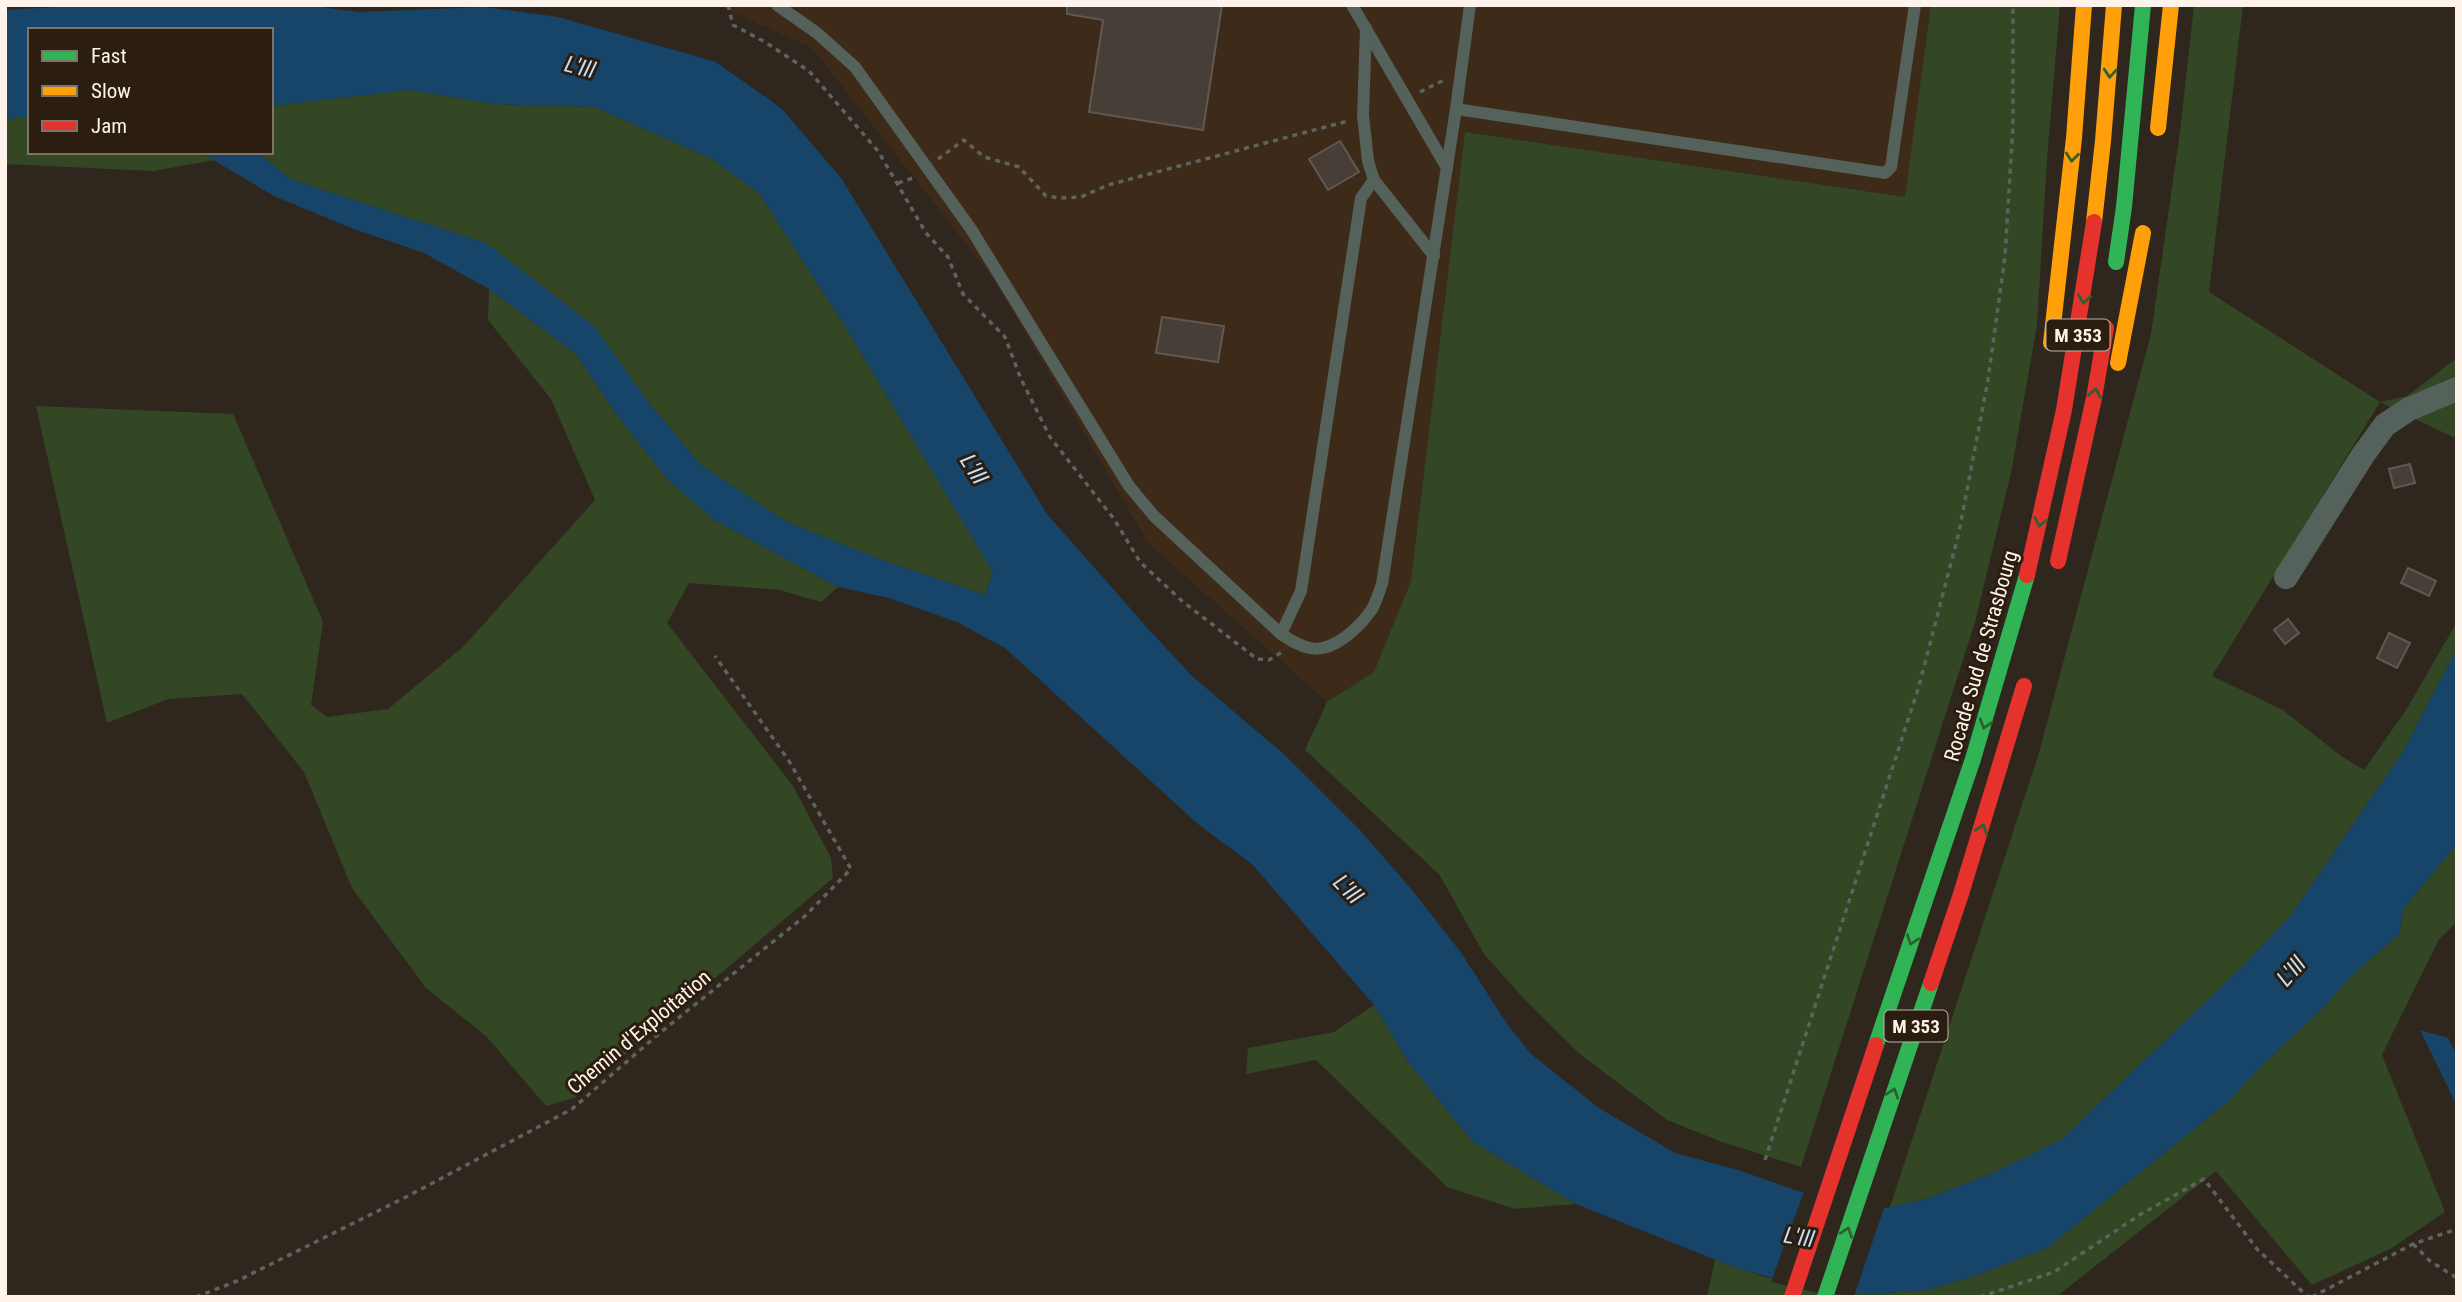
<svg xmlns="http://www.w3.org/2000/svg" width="2462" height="1302" viewBox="0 0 2462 1302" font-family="'Roboto Condensed',sans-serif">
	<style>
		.built { fill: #3d2a18 }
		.green { fill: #334725 }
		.water { fill: #174569 }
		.pier { fill: #2f271e }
		.building { fill: #463e37; stroke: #605952; stroke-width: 2 }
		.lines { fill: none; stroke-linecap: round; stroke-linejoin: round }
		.path { stroke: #5f635d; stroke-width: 3.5; stroke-dasharray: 5 5; stroke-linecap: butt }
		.lane { stroke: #54625b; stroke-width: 12 }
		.street { stroke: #54625b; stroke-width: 24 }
		.fast { stroke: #30b455; stroke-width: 16 }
		.slow { stroke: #ff9f0a; stroke-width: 16 }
		.jam { stroke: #e5322d; stroke-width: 16 }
		.oneway { stroke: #2d612e }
		.labels { text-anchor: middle; stroke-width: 6; stroke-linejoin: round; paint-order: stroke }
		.shield { fill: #2b1d0f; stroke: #beb3a8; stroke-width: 2 }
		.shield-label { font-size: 19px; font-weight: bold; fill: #fdf3ea }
		.street-label { font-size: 21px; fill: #fdf3ea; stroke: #2b1d0f }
		.water-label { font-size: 23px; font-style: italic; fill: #c2def8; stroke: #2b1d0f }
	</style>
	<rect width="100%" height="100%" fill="#2f271e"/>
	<!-- built -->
	<polygon class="built" points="717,5 1931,5 1906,197 1465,132 1411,581 1374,672 1327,702 1148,543 995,281 812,48"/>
	<!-- green -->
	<g class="green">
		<polygon points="1931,5 2060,5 2047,159 2037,325 2011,473 1975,622 1801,1167 1722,1142 1667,1120 1580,1054 1527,1002 1484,954 1439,874 1305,750 1327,702 1374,672 1411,581 1465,132 1905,197"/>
		<polygon points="2194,5 2243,5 2209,292 2380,402 2407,396 2457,358 2457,439 2380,402 2212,676 2283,710 2341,756 2364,770 2406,710 2457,622 2457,649 2402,753 2291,915 2241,968 2062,1139 1991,1174 1926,1199 1890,1207 2039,753 2151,334 2180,132"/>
		<polygon points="410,90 495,104 595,107 712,159 759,193 841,320 982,553 993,572 985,595 879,559 787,522 701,465 649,403 486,243 292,180 257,152 271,152 271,106"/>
		<polygon points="30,117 30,152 200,152 215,160 153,171 5,164 5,119"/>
		<polygon points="489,289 576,354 617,415 668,480 714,520 838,587 821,602 780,590 689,583 667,623 793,786 831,858 833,878 574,1098 546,1106 486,1036 426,988 352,888 304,772 242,694 168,699 107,723 36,406 233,414 323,622 311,705 327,717 388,709 463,647 595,500 551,399 488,320"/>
		<polygon points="2457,844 2457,922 2439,939 2382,1055 2445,1212 2390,1249 2312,1285 2216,1171 2056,1297 1707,1297 1715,1260 1765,1277 1872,1294 1927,1290 1980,1274 2047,1248 2230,1100 2259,1068 2327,1004 2347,980 2399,934 2404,908"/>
		<polygon points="1374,1005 1409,1063 1473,1142 1576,1204 1515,1209 1447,1187 1316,1060 1246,1074 1248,1048 1334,1032"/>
	</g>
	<!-- water -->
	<g class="water">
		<polygon points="305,5 359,12 484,7 558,17 716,62 781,108 841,178 1047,514 1151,632 1193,677 1285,755 1360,830 1413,891 1462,954 1507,1024 1531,1054 1599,1108 1675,1153 1741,1171 1798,1191 1876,1210 1890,1207 1926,1199 1991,1174 2062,1139 2241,968 2291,915 2402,753 2457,649 2457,844 2404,908 2399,934 2347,980 2327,1004 2259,1068 2230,1100 2047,1248 1980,1274 1927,1290 1872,1294 1815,1289 1736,1268 1576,1204 1473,1142 1409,1063 1374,1005 1252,864 1199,825 1005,648 957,622 889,598 838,587 714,520 668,480 617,415 576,354 489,289 424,253 354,229 274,196 200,152 257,152 292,180 486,243 594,326 649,403 701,465 787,522 879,559 985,595 993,572 841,320 759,193 712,159 595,107 495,104 410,90 271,106 271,30 30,30 30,117 5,119 5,10 58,7"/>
		<polygon points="2420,1030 2448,1038 2457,1056 2457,1106"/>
	</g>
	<!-- pier -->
	<polygon class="pier" points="1805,1189 1876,1206 1885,1205 1854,1296 1814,1292 1771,1282"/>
	<!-- building -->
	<g class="building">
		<polygon points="1067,5 1222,5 1203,130 1089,112 1103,20 1067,14"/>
		<polygon points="1340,141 1359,172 1328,190 1309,159"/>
		<polygon points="1162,317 1224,326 1218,362 1156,353"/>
		<polygon points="2410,464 2415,483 2394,488 2389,469"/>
		<polygon points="2408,568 2436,581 2429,596 2401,583"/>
		<polygon points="2288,619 2299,633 2285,644 2274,630"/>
		<polygon points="2389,633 2410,643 2397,668 2377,658"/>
	</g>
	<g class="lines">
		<!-- path -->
		<g class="path">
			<polyline points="728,5 733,25 765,42 809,71 878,151 926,233 948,257 963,294 1005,337 1021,379 1050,437 1114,519 1140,562 1182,601 1257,659 1269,660 1282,652"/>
			<polyline points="1420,92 1442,81 1443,78"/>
			<polyline points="938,159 964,140 984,157 1019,167 1046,196 1061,198 1081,197 1108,185 1348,121"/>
			<polyline points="898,183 916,177"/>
			<polyline points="1765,1160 1919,686 1959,532 1988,380 2005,256 2013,126 2013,5"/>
			<polyline points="2413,1244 2430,1261 2457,1278"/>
			<polyline points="196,1297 237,1281 408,1196 572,1109 661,1032 805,916 851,869 789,761 715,656"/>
			<polyline points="1980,1297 2054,1272 2141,1214 2204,1179 2257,1249 2308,1297"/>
			<polyline points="2312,1297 2413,1244 2457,1229"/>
		</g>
		<!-- lane -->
		<g class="lane">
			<path d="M777 5 817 33 855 67 971 229 1129 486 1154 516 1281 634C1290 640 1299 646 1310 648 1333 653 1360 627 1372 609 1376 602 1379 592 1382 584L1456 109 1470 5"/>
			<polyline points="1352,5 1447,168"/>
			<polyline points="1366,28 1363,115 1368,161 1374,180 1434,256"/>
			<polyline points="1456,109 1885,173 1891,167 1915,5"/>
			<polyline points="1281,634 1301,591 1361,198 1374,180"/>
		</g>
		<!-- street -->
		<polyline class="street" points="2286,577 2363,455 2385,425 2409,409 2457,389"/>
		<!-- fast -->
		<g class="fast">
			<polyline points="2116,262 2124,207 2143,5"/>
			<polyline points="1876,1045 1973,759 2027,575"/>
			<polyline points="1825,1297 1931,983"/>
		</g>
		<!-- slow -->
		<g class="slow">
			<polyline points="2158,128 2171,5"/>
			<polyline points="2094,222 2103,141 2114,5"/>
			<polyline points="2051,343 2074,138 2084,5"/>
			<polyline points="2118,363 2143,233"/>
		</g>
		<!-- jam -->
		<g class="jam">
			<polyline points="2058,561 2094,398 2106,328"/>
			<polyline points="2027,575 2064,410 2094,222"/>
			<polyline points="1931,983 1961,894 2024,686"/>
			<polyline points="1792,1297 1876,1045"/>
		</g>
	</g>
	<!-- one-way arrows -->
	<defs><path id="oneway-chevron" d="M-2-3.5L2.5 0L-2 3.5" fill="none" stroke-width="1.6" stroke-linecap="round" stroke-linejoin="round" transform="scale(1.75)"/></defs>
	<g class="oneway">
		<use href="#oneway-chevron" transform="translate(2110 73) rotate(94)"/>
		<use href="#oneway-chevron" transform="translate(2072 157) rotate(96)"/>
		<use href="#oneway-chevron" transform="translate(2084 299) rotate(98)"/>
		<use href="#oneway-chevron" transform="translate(2095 393) rotate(-80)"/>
		<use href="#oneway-chevron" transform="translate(2040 522) rotate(103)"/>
		<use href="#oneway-chevron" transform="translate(1985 724) rotate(107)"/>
		<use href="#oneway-chevron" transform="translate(1982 829) rotate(-72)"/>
		<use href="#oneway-chevron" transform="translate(1912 940) rotate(109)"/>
		<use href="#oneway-chevron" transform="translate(1893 1093) rotate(-72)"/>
		<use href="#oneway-chevron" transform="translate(1847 1232) rotate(-71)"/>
	</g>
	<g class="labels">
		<!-- shield labels -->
		<g class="shield">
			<rect x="2046.5" y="319.5" width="63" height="31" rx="5"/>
			<rect x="1884.5" y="1010.5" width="63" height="31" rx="5"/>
		</g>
		<g class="shield-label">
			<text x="2078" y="342">M 353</text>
			<text x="1916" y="1033">M 353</text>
		</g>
		<!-- street labels -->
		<g class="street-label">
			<text transform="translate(1981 656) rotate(-74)" y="7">Rocade Sud de Strasbourg</text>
			<text transform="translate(639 1032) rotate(-40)" y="7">Chemin d'Exploitation</text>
		</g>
		<!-- water labels -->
		<g class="water-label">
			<text transform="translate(580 67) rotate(15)" y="8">L'Ill</text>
			<text transform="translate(974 469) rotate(58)" y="8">L'Ill</text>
			<text transform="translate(1348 889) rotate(46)" y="8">L'Ill</text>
			<text transform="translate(2291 971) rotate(-48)" y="8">L'Ill</text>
			<text transform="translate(1799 1237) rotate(10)" y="8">L'Ill</text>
		</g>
	</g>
	<!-- border -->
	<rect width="2462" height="1302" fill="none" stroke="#fdf3ea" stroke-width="14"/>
	<!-- legend -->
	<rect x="28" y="28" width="245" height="126" fill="#2b1d0f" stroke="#7f7367" stroke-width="2"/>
	<rect x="42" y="51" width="35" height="10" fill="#30b455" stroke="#7f7367" stroke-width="2"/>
	<text x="91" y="63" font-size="21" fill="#fdf3ea">Fast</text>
	<rect x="42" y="86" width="35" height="10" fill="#ff9f0a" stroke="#7f7367" stroke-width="2"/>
	<text x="91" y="98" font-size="21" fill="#fdf3ea">Slow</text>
	<rect x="42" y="121" width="35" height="10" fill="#e5322d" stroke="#7f7367" stroke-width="2"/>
	<text x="91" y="133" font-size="21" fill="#fdf3ea">Jam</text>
</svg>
